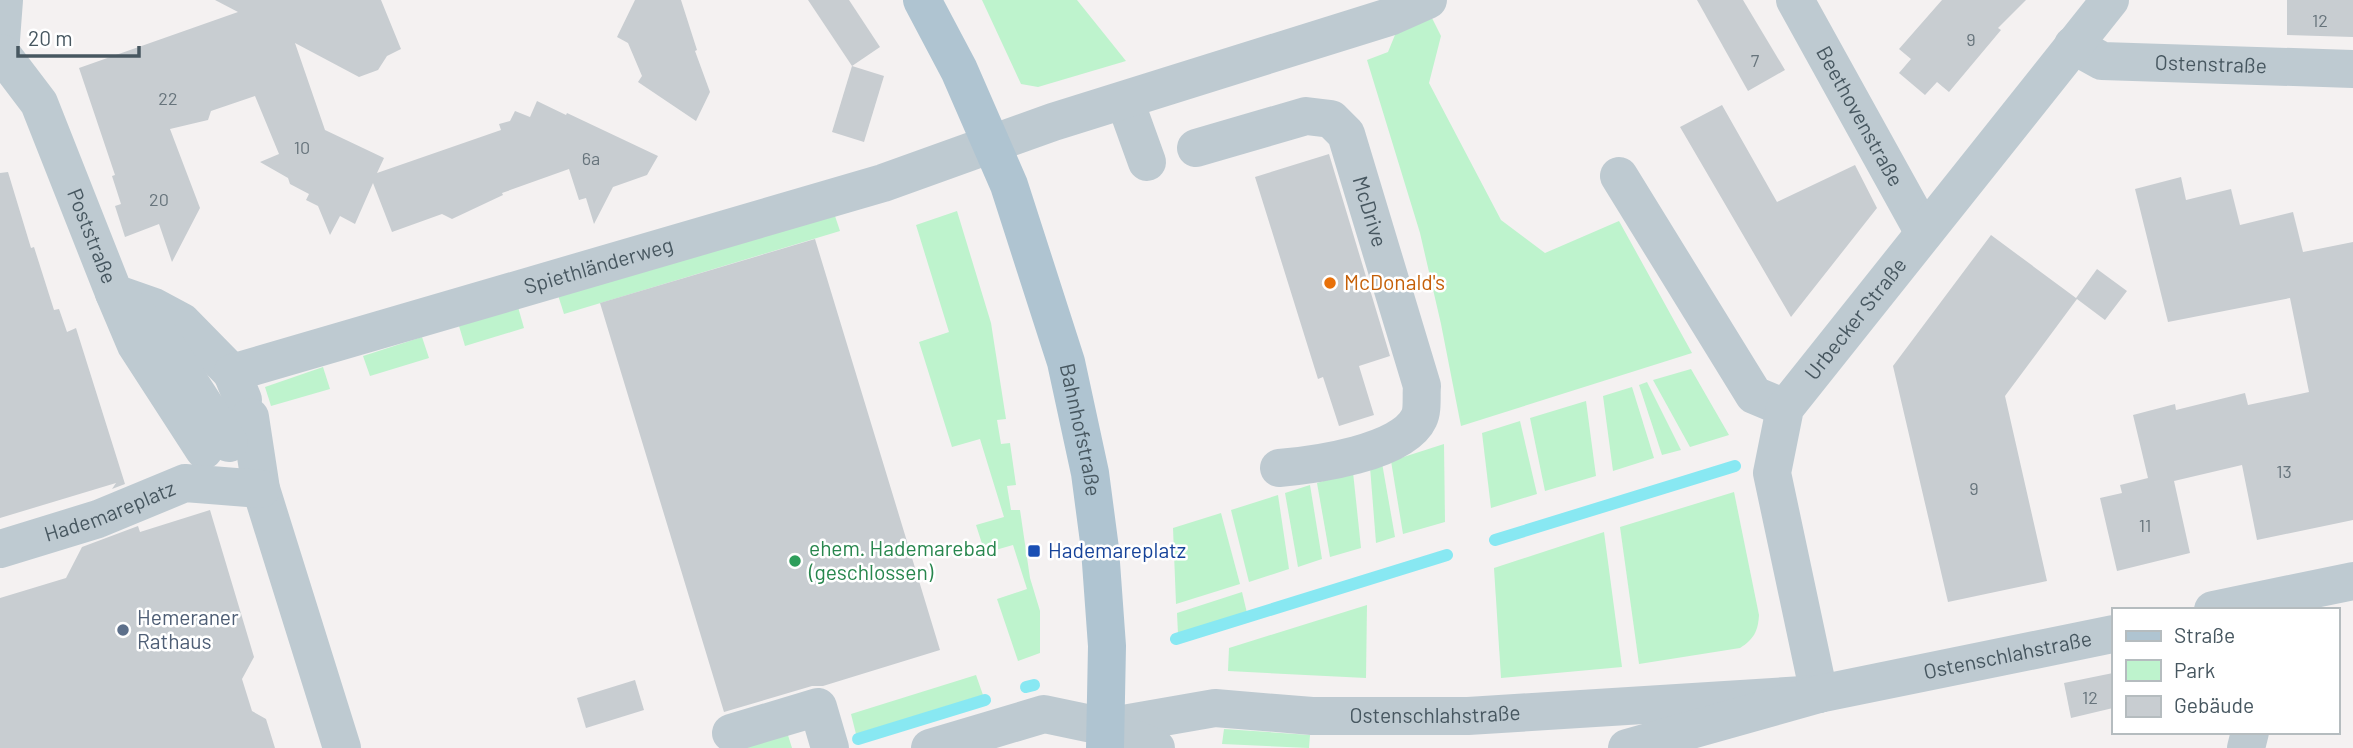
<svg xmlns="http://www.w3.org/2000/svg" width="2353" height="748" viewBox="0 0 2353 748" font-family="Barlow,sans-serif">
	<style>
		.green { fill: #bef3cd }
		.water { fill: #88e8f2 }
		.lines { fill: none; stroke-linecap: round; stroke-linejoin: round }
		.stream { stroke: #88e8f2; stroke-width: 12 }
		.building { fill: #c8cdd1 }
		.minor { stroke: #becad1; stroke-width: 38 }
		.major { stroke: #afc4d1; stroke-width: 38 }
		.food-dot { fill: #e8710a; stroke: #fff; stroke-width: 2.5 }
		.transit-dot { fill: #1a4fb4; stroke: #fff; stroke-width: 2.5 }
		.leisure-dot { fill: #2e9e5b; stroke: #fff; stroke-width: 2.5 }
		.service-dot { fill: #5c6f8a; stroke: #fff; stroke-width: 2.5 }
		.labels { text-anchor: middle; stroke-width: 5; stroke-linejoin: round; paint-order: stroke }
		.number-label { font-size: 18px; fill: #67747c }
		.street-label { font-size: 21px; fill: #475760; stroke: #fff }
		.food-label { font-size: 21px; fill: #c56008; stroke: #fff; text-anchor: start }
		.leisure-label { font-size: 21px; fill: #27864d; stroke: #fff; text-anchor: start }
		.transit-label { font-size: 21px; fill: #164399; stroke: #fff; text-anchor: start }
		.service-label { font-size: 21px; fill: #4e5e75; stroke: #fff; text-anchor: start }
	</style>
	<rect width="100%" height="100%" fill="#f4f1f1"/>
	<!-- green -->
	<g class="green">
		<polygon points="982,0 1077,0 1126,61 1038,87 1021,84"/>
		<polygon points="1431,16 1441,36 1429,83 1501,220 1545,253 1619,221 1692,353 1461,426 1441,324 1420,233 1367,60 1388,52 1397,30"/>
		<polygon points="833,210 840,231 564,314 558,295"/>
		<polygon points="957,211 991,323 1006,419 997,420 1001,444 1010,443 1016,485 1007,486 1011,510 1020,510 1030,578 1040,611 1040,653 1018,661 997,599 1027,589 1013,545 985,553 976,525 1004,517 980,439 952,447 919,342 949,332 916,225"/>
		<polygon points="518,307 524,328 465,346 459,326"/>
		<polygon points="422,337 429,358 370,376 363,356"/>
		<polygon points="323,367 330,389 271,406 265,387"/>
		<polygon points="1691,369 1729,435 1690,447 1653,380"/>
		<polygon points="1647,382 1681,450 1662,455 1639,385"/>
		<polygon points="1632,387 1654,458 1613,471 1603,396"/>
		<polygon points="1586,401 1596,476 1545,491 1530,418"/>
		<polygon points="1520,421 1537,494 1491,508 1482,433"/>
		<polygon points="1444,444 1445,522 1403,534 1391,461"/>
		<polygon points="1382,463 1395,537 1376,543 1370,467"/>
		<polygon points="1353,472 1361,548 1330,557 1317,483"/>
		<polygon points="1310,485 1322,559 1298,567 1285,493"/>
		<path d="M1734 492 1759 615C1758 631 1754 639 1740 648L1639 664 1620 527Z"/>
		<polygon points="1278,495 1289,569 1249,582 1231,510"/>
		<polygon points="1221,513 1240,584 1176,604 1173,528"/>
		<polygon points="1604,532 1622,667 1501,678 1494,568"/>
		<polygon points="1242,592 1247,613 1178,634 1177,613"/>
		<polygon points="1367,605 1366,678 1228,671 1229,648"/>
		<polygon points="976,675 983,695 856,734 851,714"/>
		<polygon points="1224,729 1310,735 1309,748 1222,744"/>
		<polygon points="787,732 792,748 737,748"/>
	</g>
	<!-- water -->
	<g class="water">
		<polygon points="1727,468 1727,473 1616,508 1616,502"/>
		<polygon points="1602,507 1602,512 1495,545 1495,540"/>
		<polygon points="1367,580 1367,585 1184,642 1184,636"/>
		<polygon points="985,700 985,704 859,743 858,739"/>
	</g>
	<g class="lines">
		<!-- stream -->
		<g class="stream">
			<polyline points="1495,540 1735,466"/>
			<polyline points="1176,639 1447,555"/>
			<polyline points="1026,687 1034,685"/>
			<polyline points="858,739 985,700"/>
		</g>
	</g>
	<!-- building -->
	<g class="building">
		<polygon points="215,0 381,0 401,49 387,56 378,70 359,77 295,43 325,130 384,158 377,173 501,130 499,124 510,121 515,111 530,117 537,101 566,115 567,113 658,156 647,175 613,187 594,224 586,198 579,200 569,169 502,193 503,195 452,219 442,214 392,232 373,183 355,224 340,216 330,235 318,206 306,200 309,194 290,184 288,178 260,162 279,154 255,96 211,111 208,120 170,129 200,208 172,262 159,224 125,237 115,206 121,204 112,176 115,175 79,68 238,12"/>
		<polygon points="635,0 681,0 697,50 695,51 710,92 696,121 638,82 642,76 628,43 617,37"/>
		<polygon points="808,0 849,0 880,47 852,66"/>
		<polygon points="1697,0 1743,0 1785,70 1748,91"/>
		<polygon points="1942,0 2026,0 1998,28 2001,30 1949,92 1937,82 1925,95 1899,73 1911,59 1899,49"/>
		<polygon points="2287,0 2353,0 2353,37 2287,35"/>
		<polygon points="852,66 884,76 864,142 832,132"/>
		<polygon points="1722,105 1777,202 1855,165 1877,208 1791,317 1680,127"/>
		<polygon points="1329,154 1390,356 1359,366 1374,415 1339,426 1323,377 1318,379 1255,177"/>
		<polygon points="8,172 31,248 34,247 54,310 59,309 67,332 76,328 125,484 112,489 116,483 0,518 0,173"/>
		<polygon points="2181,177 2186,200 2231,189 2240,225 2293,212 2303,252 2353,242 2353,520 2257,540 2242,465 2174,481 2190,553 2117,571 2100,498 2122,493 2120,485 2148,478 2133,415 2175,404 2176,410 2245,393 2248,405 2309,392 2290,298 2168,322 2135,189"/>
		<polygon points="1991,235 2076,298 2097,269 2127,291 2105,320 2077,299 2005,396 2047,581 1948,602 1893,366"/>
		<polygon points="815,239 940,650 823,686 812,686 724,712 600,303"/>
		<polygon points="210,510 254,657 242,679 252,711 266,719 275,748 0,748 0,598 66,578 82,547 138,526 140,532"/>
		<polygon points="2113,673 2113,708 2071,718 2064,683"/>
		<polygon points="635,680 644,710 586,728 577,698"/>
	</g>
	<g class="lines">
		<!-- minor -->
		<g class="minor">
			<path id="s1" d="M1795 0 1924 233"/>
			<path id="s2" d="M2073 45 2102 61 2353 69"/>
			<polyline points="0,53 4,0"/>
			<path id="s3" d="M1 53 39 103 114 293 154 307 182 322 232 373"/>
			<polyline points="1125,101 1147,162"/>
			<path id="s4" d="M1196 148 1306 116 1331 119 1346 134 1422 386C1421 395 1423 410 1419 418 1403 453 1314 465 1279 468"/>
			<polyline points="1619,176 1754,395 1785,408"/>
			<path id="s5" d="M243 400 232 373 883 183 1053 122 1392 16 1428 0"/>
			<polyline points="250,417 261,489 342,748"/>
			<polyline points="204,450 136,345 114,293 161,338 229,443"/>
			<path id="s6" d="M0 549 98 519 185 483 261 489"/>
			<polyline points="2213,610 2353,581"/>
			<path id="s7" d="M1819 694 1772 473 1785 408 2110 0"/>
			<path id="s8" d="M1106 727 1215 708 1312 716H1468L1819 694"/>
			<polyline points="731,733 818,707 830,748"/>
			<polyline points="930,748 1044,714 1106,727 1156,748"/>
			<path id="s9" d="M1627 748 1819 694 2113 634"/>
			<polyline points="2246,748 2250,732"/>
		</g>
		<!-- major -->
		<path class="major" id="s10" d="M922 0 959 70 1009 185 1066 362 1090 473 1100 549 1107 646 1105 748"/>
	</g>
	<!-- markers -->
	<circle class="food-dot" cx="1330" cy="283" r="7"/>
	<rect class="transit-dot" x="1027" y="544" width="14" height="14" rx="3.5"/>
	<circle class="leisure-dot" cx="795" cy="561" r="7"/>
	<circle class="service-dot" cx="123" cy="630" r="7"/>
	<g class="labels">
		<!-- number labels -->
		<g class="number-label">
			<text x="2320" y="27">12</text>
			<text x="1971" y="46">9</text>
			<text x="1755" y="67">7</text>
			<text x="168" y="105">22</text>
			<text x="302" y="154">10</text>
			<text x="591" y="165">6a</text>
			<text x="159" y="206">20</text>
			<text x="2284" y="478">13</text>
			<text x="1974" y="495">9</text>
			<text x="2145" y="532">11</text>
			<text x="2090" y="704">12</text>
		</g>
		<!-- street labels -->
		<g class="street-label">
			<text dy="7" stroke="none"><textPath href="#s2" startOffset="142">Ostenstraße</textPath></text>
			<text dy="7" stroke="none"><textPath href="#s1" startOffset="133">Beethovenstraße</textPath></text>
			<text dy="7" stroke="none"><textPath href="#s4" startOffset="242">McDrive</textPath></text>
			<text dy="7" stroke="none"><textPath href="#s3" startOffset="206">Poststraße</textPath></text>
			<text dy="7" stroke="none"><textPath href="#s5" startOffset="411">Spiethländerweg</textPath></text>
			<text dy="7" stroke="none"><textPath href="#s7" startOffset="406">Urbecker Straße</textPath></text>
			<text dy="7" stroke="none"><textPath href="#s10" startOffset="460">Bahnhofstraße</textPath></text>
			<text dy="7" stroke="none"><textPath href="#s6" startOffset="116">Hademareplatz</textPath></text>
			<text dy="7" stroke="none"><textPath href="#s9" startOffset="392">Ostenschlahstraße</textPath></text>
			<text dy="7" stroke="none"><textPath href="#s8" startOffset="331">Ostenschlahstraße</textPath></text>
		</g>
		<!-- food labels -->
		<g class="food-label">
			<text x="1344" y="290">McDonald's</text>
		</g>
		<!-- leisure labels -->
		<g class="leisure-label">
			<text x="809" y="556">ehem. Hademarebad<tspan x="809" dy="24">(geschlossen)</tspan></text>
		</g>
		<!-- transit labels -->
		<g class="transit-label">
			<text x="1048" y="558">Hademareplatz</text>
		</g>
		<!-- service labels -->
		<g class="service-label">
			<text x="137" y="625">Hemeraner<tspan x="137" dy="24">Rathaus</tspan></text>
		</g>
	</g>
	<!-- legend -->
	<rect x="2112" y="608" width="228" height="126" fill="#ffffff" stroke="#b5bcbf" stroke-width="2"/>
	<rect x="2126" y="631" width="35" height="10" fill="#afc4d1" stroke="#b5bcbf" stroke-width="2"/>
	<text x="2174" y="643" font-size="21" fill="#475760">Straße</text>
	<rect x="2126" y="660" width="35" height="21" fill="#bef3cd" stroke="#b5bcbf" stroke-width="2"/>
	<text x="2174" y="678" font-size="21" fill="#475760">Park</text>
	<rect x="2126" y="696" width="35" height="21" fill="#c8cdd1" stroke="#b5bcbf" stroke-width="2"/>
	<text x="2174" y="713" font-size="21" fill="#475760">Gebäude</text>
	<!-- scale -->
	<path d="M18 46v10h121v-10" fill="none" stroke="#475760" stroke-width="3.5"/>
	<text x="28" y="46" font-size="21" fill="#475760" stroke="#ffffff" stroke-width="5" paint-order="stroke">20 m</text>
</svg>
